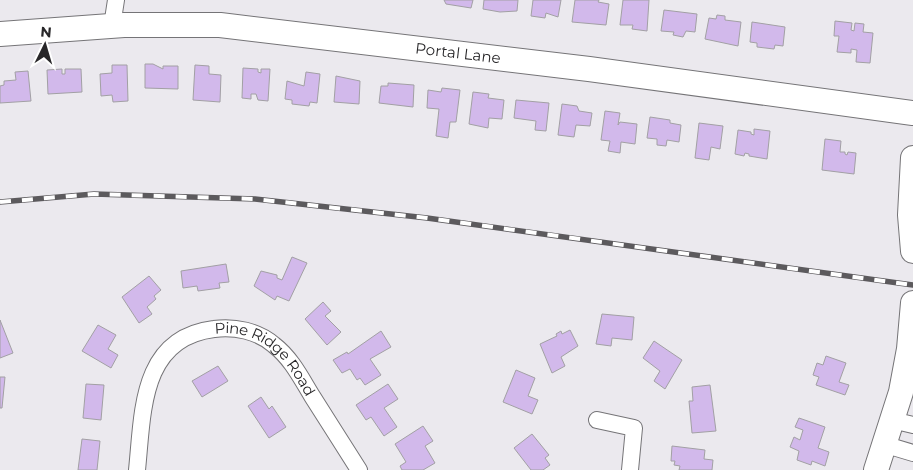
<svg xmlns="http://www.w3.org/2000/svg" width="913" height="470" viewBox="0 0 913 470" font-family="Montserrat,sans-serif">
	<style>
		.building { fill: #d2b9eb; stroke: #a2a0a4 }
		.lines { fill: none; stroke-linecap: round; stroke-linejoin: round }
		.street-casing { stroke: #757477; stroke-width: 18 }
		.secondary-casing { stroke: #757477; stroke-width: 26 }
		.street { stroke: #fff; stroke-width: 16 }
		.secondary { stroke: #fff; stroke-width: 24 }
		.rail-casing { stroke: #5c5a5d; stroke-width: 5.5 }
		.rail { stroke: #fff; stroke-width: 4; stroke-dasharray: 11; stroke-linecap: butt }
		.labels { text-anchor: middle; stroke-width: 4; stroke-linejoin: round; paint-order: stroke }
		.street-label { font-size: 15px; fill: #282729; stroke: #fff }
	</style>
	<rect width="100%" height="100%" fill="#ebe9ee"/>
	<!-- building -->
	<g class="building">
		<polygon points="444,0 473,0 471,8 446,4"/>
		<polygon points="484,0 518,0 517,11 500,12 483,9"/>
		<polygon points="533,0 561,0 558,17 546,13 545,18 531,16"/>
		<polygon points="575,0 599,0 598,2 609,4 606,25 572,22"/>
		<polygon points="623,0 649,0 647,31 632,29 633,25 620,25"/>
		<polygon points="664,10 697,14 695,32 686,31 683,37 673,35 674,32 661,31"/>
		<polygon points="717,15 725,16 725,20 741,22 738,46 705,39 709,18 716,19"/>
		<polygon points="835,21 852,23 851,30 854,31 855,23 864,24 863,32 873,33 870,63 856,62 857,50 851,49 851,53 837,52 839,36 834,36"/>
		<polygon points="752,22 785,27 783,46 775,45 774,49 757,47 757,43 750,42"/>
		<polygon points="145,64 153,64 163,69 163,66 178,66 178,89 145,88"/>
		<polygon points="112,65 127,65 128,101 113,102 112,95 101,96 100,74 112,73"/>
		<polygon points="195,65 209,66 209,74 221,75 220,102 193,100"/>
		<polygon points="243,68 258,69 258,72 261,73 261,69 270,69 268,101 258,100 256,94 251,94 251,99 242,98"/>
		<polygon points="62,69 62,74 65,74 65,69 81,69 82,92 48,94 47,70"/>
		<polygon points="28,71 31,101 0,103 0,86 4,85 4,81 16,80 15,72"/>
		<polygon points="306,72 320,74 317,103 310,102 309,106 292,104 292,100 285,99 287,81 304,86"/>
		<polygon points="336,76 360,81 359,104 334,102"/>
		<polygon points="388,83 414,85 413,107 379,103 381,86 388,86"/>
		<polygon points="442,88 460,90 456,122 450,122 448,138 436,136 439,109 427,108 428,90 441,92"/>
		<polygon points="473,92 489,94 488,98 504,100 502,119 489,118 488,128 469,124"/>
		<polygon points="516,100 549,103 546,131 535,130 536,121 514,118"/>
		<polygon points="562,104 577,106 579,111 592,113 590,126 576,125 574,137 558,135"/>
		<polygon points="605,111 620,113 618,125 620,122 637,124 635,144 621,142 620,153 608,151 610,141 601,140"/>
		<polygon points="650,117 670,120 670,123 681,125 679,142 667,140 666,146 657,145 657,139 647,138"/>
		<polygon points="699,123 723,126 720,149 711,147 709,160 695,158"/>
		<polygon points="754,129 770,131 767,159 749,156 749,154 745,153 744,156 735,154 738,130 751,132 751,134 754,135"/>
		<polygon points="825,139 841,141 840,152 845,152 845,154 847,155 848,152 856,153 854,174 822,170"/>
		<polygon points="292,257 307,263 289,301 277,296 275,300 254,286 261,271 277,275 277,278 282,280"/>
		<polygon points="226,264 229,282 219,283 220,288 198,291 197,286 183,288 181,271"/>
		<polygon points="149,276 161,290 154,296 156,299 147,307 152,314 139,323 122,297"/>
		<polygon points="323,302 331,311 325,316 341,332 327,345 305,319"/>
		<polygon points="602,314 634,317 632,340 612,338 611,346 596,344"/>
		<polygon points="0,320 13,353 0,358"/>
		<polygon points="98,325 116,335 108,349 118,355 111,368 82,351"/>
		<polygon points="570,330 578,346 561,357 565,366 552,373 540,344 557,336 556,334 561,331 562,334"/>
		<polygon points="381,331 391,347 370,359 381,375 365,385 360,378 357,380 350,369 342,373 333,360 347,352 348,354"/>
		<polygon points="654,341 682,360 665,389 654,381 660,371 643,358"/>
		<polygon points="826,356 846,363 839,382 849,385 845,395 816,385 819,377 813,375 817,363 823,365"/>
		<polygon points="218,366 228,381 202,397 192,381"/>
		<polygon points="516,370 535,378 528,396 538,400 532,414 503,402"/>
		<polygon points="0,377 5,377 2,408 0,408"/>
		<polygon points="86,384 104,385 101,420 83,418"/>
		<polygon points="388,384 398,399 384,408 397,427 384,436 371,417 366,420 356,405"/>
		<polygon points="710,385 716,431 692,433 689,401 693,401 692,387"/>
		<polygon points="261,397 269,409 272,406 286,427 269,438 248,406"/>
		<polygon points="799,418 825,427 818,448 829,452 825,466 812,461 811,465 797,460 799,451 790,447 794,437 800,440 803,430 795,427"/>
		<polygon points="423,426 433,441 425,446 435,463 423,470 402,470 400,466 406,462 395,444"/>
		<polygon points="532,434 549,455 545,458 550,465 543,470 531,470 514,448"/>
		<polygon points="82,439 100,441 97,470 78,470"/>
		<polygon points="672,446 705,450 704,459 713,460 712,470 679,470 680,466 674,465 675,461 671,461"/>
	</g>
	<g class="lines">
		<defs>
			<g id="street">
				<polyline points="112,26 116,0"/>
				<polyline points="597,420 634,428 630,470"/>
				<polyline points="892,420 913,425"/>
				<polyline points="883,444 913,453"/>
				<path id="s1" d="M137 470C143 413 140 338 214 329 234 326 258 331 274 345 291 358 301 378 312 396 328 421 343 445 359 470"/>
			</g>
			<g id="secondary">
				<path id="s2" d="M0 34 124 25H220L589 69 913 113"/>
				<polyline points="913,158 910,215 913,251"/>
				<polyline points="876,470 901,392 909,349 913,303"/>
			</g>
		</defs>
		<!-- street casing -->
		<use href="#street" class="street-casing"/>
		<!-- secondary casing -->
		<use href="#secondary" class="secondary-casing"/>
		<!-- street -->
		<use href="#street" class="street"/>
		<!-- secondary -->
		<use href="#secondary" class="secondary"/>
		<defs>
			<polyline id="rail" points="0,202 94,194 255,199 427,218 913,285"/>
		</defs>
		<!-- rail casing -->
		<use href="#rail" class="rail-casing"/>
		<!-- rail -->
		<use href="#rail" class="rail"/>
	</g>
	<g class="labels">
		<!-- street labels -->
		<g class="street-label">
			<text dy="5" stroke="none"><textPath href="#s2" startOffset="460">Portal Lane</textPath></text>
			<text dy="5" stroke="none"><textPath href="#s1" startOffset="241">Pine Ridge Road</textPath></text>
		</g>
	</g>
	<!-- north arrow -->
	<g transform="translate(45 45) rotate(5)" stroke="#ffffff" stroke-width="4" paint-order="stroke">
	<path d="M0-4L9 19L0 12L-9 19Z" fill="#282729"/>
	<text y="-8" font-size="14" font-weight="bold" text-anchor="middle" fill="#282729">N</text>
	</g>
</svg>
